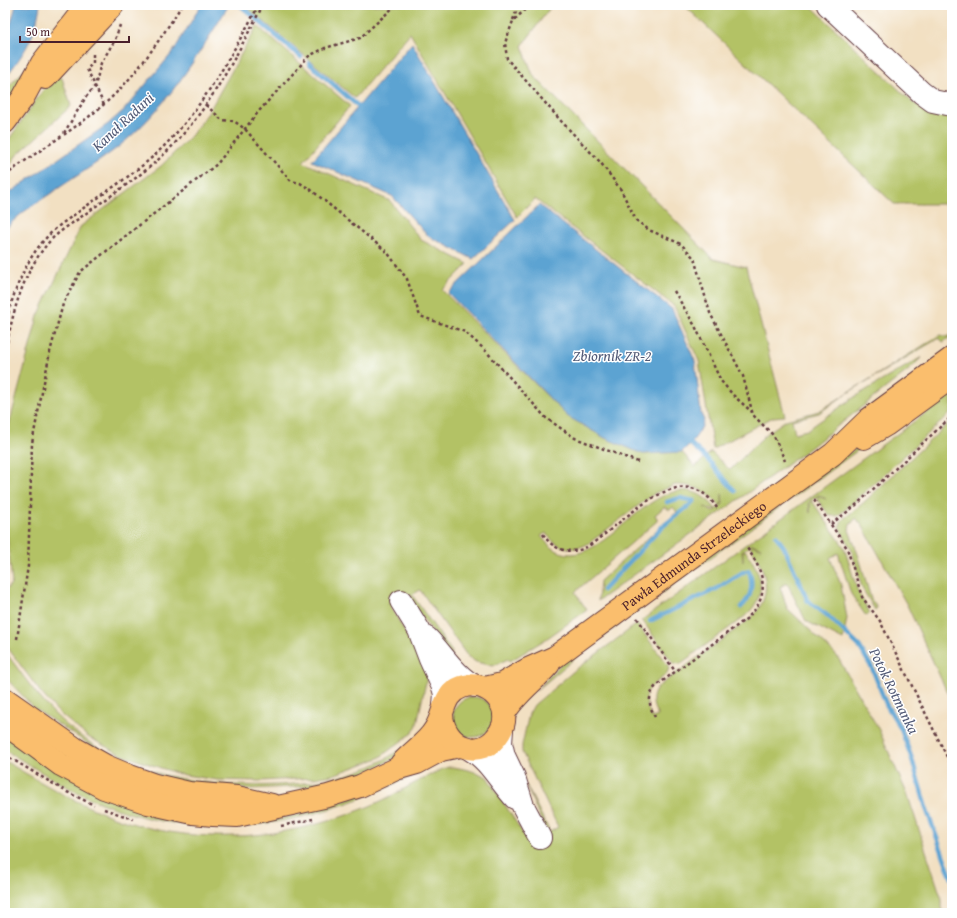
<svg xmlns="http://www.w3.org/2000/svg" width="957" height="918" viewBox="0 0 957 918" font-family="'Gentium Book Plus',serif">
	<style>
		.green { fill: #b3c265; stroke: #7e7048; fill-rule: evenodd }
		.water { fill: #5ca3d2; stroke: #53617e }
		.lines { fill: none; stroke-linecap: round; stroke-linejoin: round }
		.stream { stroke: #5ca3d2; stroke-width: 4.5 }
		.minor-casing { stroke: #633c42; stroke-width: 24 }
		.major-casing { stroke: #633c42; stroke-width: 24 }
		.path { stroke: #633c42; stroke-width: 2.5; stroke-dasharray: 3 3; stroke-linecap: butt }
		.minor { stroke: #fff; stroke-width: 22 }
		.major { stroke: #fabe6d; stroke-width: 22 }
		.labels { text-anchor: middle; stroke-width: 3; stroke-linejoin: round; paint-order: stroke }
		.street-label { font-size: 14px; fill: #4a1f2b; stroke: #fff }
		.water-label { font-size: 15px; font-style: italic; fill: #525a76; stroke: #fff }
	</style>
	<rect width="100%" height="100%" fill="#fff"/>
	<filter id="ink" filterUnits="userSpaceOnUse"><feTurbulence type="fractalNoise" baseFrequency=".025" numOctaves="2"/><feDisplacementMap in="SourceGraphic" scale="8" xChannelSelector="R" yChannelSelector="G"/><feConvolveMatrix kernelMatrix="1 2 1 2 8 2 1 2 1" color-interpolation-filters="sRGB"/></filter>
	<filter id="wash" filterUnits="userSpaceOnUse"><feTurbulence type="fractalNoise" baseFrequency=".012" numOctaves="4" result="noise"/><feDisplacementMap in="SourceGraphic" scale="16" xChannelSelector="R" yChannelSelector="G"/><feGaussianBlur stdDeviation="0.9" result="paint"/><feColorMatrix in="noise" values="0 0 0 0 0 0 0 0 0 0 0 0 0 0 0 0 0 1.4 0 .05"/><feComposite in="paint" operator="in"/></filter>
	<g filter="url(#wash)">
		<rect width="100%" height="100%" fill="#f2e0c2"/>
		<!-- green -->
		<g class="green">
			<polygon points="244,5 552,5 522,46 533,75 713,259 746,267 785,416 773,417 713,449 699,361 674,306 535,199 517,217 410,33 355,98"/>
			<polygon points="684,5 810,5 913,103 947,116 952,117 952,204 894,204"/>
			<path d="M257 26 350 106 303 162 390 201 421 240 468 264 442 290 567 416 605 438 643 454 682 452 695 467 711 452 730 470 766 434 786 420 819 411 940 335 947 337 952 334V336L943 342 939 338 852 390 819 413 792 420 795 433 807 430 856 396 922 357 911 368 810 448 598 601 600 581 677 512 673 507 670 510 664 507 655 515 657 518V521L575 592 587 610 546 639 510 661 508 659 493 666 476 662 468 657 420 590 412 595 452 652 451 658 408 597 391 607 422 662 427 677 416 728 412 733 379 758 333 775 314 778 260 781 217 780 179 774 122 755 88 737 59 713 41 693 5 644V591L12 583 7 534 5 532V440L38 316 81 226 161 166 191 136 208 113ZM675 485C695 485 708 491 720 506L722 504V494L723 504 713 512 704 507 714 510 716 509C657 436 594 608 541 536L546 533C556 548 573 553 589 543L655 493Z"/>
			<polygon points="39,55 5,107 5,90"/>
			<polygon points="59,76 62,78 71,106 16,156 5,173 5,145 43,90"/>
			<path d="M952 394V412L844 511 837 516H830L816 498 818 496 826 499 819 495 809 502 810 513V503L812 501 844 547 858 592 870 613 866 616 851 594 838 553 830 558 841 585 847 618 843 640 806 621 787 583 780 587 787 608 837 656 879 730 908 796 942 900V913H5V761C83 808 141 839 235 836 284 835 336 822 381 801 394 795 440 768 449 767 459 767 478 772 487 777L530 844 547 834 526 785 550 832 558 827 522 752V745L529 714 534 705 575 670 637 624 669 667C667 685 633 680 652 718L658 716C652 705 650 696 659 686L750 619C775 595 766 571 750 546L752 545 761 548 752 544 742 551 743 561V551L745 550C762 573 769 596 744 617L680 664 673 663 642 620Z"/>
			<polygon points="952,420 952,703 907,605 862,525 856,518 850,525 849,530 859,557 871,599 877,608 875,610 862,588 852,551 839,527 842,520 862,504"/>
			<polygon points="887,429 588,647 536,691 564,661 843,457"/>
			<path d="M5 651C27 681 48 713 79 735 136 777 208 788 277 785 321 783 361 776 398 751L395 758 353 778 318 786 247 789 182 783 110 758 35 709 5 677Z"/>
			<circle cx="473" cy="717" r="20"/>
			<path d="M5 732 263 821C318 814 367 790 419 772 317 824 211 848 101 803 67 789 36 769 5 750Z"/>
		</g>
		<!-- water -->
		<g class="water">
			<path d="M16 5H40C35 38 25 52 5 78V33L11 23Z"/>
			<path d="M201 5H229C197 57 166 109 117 148 95 165 70 180 47 196 32 206 16 216 5 230V196L108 124 124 110 173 52Z"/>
			<polygon points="412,43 515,220 473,259 428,236 392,196 312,161"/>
			<path d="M539 205 672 309 695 361 701 414 704 420C701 433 691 443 682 452L643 454 605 438 567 416 448 293Z"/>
		</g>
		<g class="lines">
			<!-- stream -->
			<g class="stream">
				<polyline points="240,5 301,57"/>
				<polyline points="309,63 358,106"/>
				<polyline points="691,444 707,459 735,491"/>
				<polyline points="667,502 680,498 694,501"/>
				<polyline points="776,536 784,547 808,601 828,616 859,646 872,668 886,704 901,729 912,759 926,808 952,879"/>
				<polyline points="603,590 662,527 691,504"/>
				<path d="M741 607C751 598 754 585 749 571"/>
				<polyline points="650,621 716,589 745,571"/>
			</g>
		</g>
	</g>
	<g filter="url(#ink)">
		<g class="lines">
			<defs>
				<g id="minor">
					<polyline points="828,5 922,93 933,101 952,105"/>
					<polyline points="401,601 419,630 430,659 443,687 445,694 444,705"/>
					<path d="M427 638C443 654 455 676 475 686"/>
					<polyline points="502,730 501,743 504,756 514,777 523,806 540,838"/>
					<path d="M468 748C489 759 499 781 515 798"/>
				</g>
				<g id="major">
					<polyline points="45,78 113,5"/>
					<polyline points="5,122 23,98 42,63 87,5"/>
					<polyline points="864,438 886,425 952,377"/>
					<path id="s1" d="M485 688 502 684 528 669 555 657 833 454 869 419 952 358"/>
					<polyline points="5,699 76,749 106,766 130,776 155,785 189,793 237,797 272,805"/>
					<path d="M504 714C514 695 535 681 549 664"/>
					<polyline points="5,724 61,765 104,788 148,803 193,813 213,815 237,816 328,796 360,786 396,769 417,763 441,750 460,746"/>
					<path d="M401 764C411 752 427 743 435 729 445 714 442 694 462 687 488 678 515 707 500 732 482 763 443 747 442 714"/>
				</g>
			</defs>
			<!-- minor casing -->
			<use href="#minor" class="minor-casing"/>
			<!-- major casing -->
			<use href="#major" class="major-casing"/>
			<!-- path -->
			<g class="path">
				<polyline points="530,5 513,21 505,43 507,59 561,121 601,163 621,190 636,220 649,230 681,244 694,258 710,313 743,376 753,415 774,436 785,461"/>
				<polyline points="513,20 516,12 515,5"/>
				<polyline points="93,54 93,63 87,69 104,105"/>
				<polyline points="206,105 222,120 234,121 245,129 291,181 300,183 310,189 387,252 407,279 420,316 465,332 485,350 546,418 575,438 638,462"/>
				<polyline points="64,133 86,97 95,86 101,63 115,40 120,25"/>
				<path d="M5 176C36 151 72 132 102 106 135 78 159 41 182 5"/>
				<polyline points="674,291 695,326 721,381 734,396 752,412"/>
				<path d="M5 325C13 294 25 259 48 236 57 226 70 218 81 210 111 188 144 168 169 141 206 102 233 52 259 5"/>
				<path d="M5 354C12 315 22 273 49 242 59 231 73 223 85 214 117 191 151 170 177 141 214 101 238 52 263 5"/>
				<polyline points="814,500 847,548 862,597 880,621 952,767"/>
				<polyline points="831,524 855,506 952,416"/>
				<path d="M543 534C552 549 567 554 583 549 619 531 679 450 717 508"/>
				<polyline points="637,618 675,671"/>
				<polyline points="17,639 28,566 32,443 50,352 63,304 80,272 217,164 259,111 309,56 325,48 360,38 396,5"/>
				<path d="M655 717C649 706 647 696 656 686L746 619C771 597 765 573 747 548"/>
				<polyline points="5,755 67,792 94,805"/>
				<polyline points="104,809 133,819"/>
				<polyline points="281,826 313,819"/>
			</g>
			<!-- minor -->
			<use href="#minor" class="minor"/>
			<!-- major -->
			<use href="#major" class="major"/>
		</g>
	</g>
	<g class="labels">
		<!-- street labels -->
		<g class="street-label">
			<text dy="5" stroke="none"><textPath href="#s1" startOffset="249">Pawła Edmunda Strzeleckiego</textPath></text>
		</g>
		<!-- water labels -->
		<g class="water-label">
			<text transform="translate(123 122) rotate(-43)" y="5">Kanał Raduni</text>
			<text x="612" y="361">Zbiornik ZR-2</text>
			<text transform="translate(894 691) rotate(64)" y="5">Potok Rotmanka</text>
		</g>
	</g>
	<!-- margin -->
	<rect width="957" height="918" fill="none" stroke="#fff" stroke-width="20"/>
	<!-- scale -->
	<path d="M20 36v6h109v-6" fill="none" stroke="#4a1f2b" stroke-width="2"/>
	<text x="26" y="36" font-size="12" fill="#4a1f2b" stroke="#ffffff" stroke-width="3" paint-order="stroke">50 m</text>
</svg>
